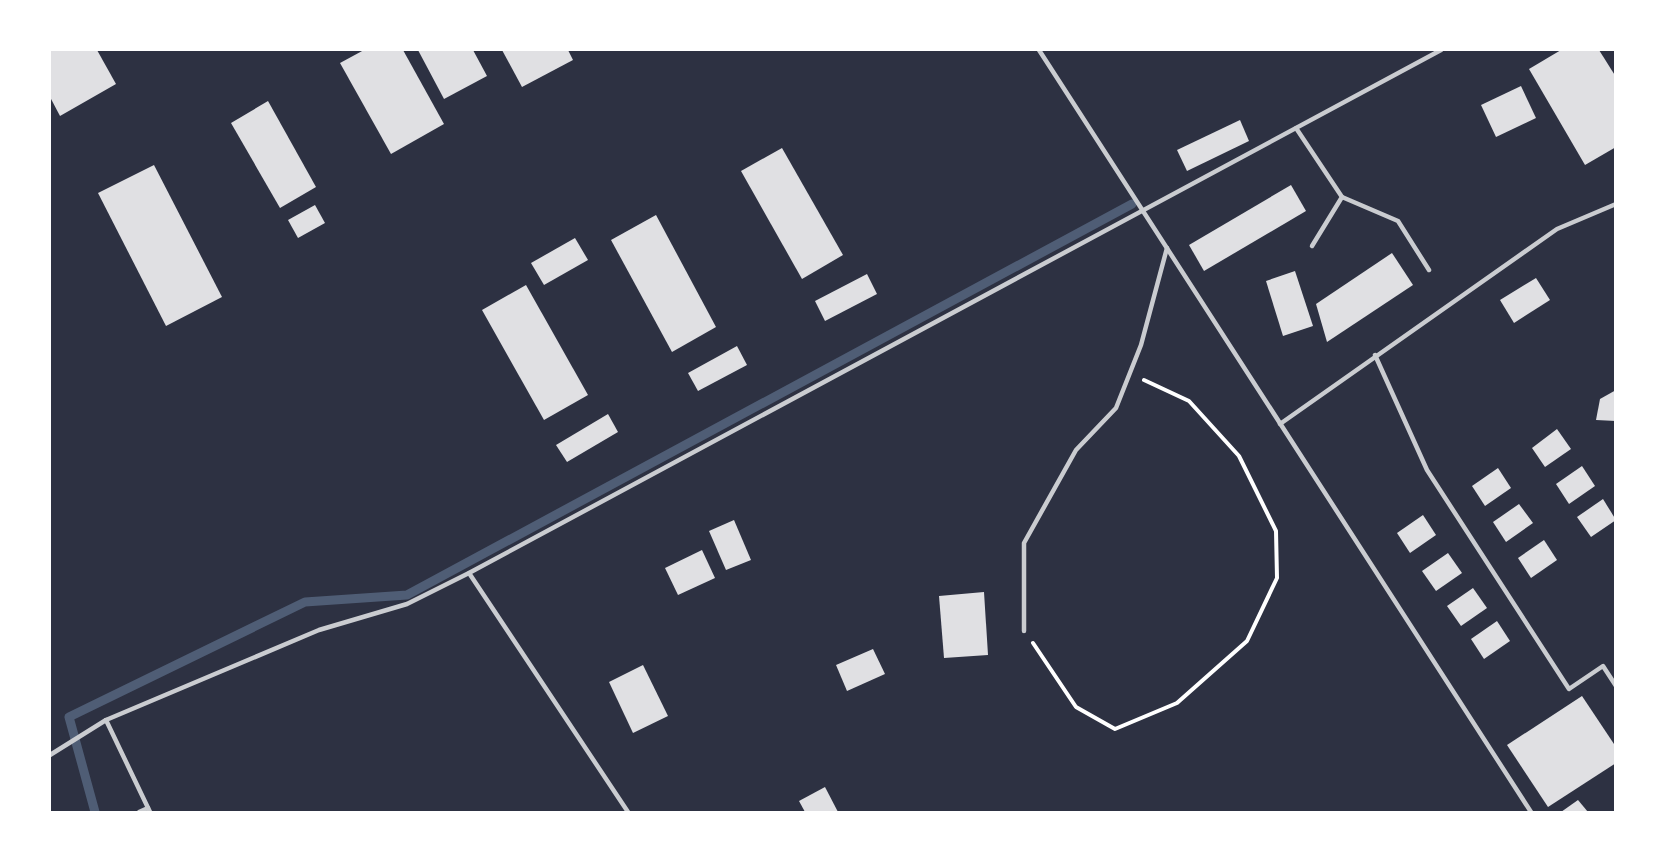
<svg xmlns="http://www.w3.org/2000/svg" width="1665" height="862" viewBox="0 0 1665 862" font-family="Roboto,sans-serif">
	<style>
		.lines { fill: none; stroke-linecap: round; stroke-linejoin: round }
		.stream { stroke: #4f5d75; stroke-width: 9 }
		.building { fill: #e0e0e3 }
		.path { stroke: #fff; stroke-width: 4 }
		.service { stroke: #caccd0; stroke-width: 4.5 }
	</style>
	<rect width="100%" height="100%" fill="#2d3142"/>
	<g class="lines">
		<!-- stream -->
		<polyline class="stream" points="95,812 69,717 305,602 407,595 1132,204"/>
	</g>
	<!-- building -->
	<g class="building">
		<polygon points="50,50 97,50 116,84 60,116 50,97"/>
		<polygon points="364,50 403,50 444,124 391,154 340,63"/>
		<polygon points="418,50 473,50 487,76 444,99"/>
		<polygon points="502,50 568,50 573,60 522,87"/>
		<polygon points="1561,50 1599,50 1616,77 1616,147 1585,165 1529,69"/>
		<polygon points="1521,86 1536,118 1496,137 1481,105"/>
		<polygon points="268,101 316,187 280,208 231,123"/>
		<polygon points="1240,120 1249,141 1187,171 1177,150"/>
		<polygon points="782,148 843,255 802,279 741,171"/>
		<polygon points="154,165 222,297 166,326 98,193"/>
		<polygon points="1291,185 1306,211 1204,271 1189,245"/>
		<polygon points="315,205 325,223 298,238 288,220"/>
		<polygon points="656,215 716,327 672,352 611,240"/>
		<polygon points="575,238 588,260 544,285 531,263"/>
		<polygon points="1392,253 1413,285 1327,342 1316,304"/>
		<polygon points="1295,271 1313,326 1283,336 1266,281"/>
		<polygon points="867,274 877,294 825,321 815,301"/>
		<polygon points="1536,278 1550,300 1514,323 1500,300"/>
		<polygon points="526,285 588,395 544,420 482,310"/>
		<polygon points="737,346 747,365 698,391 688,373"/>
		<polygon points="1616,390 1616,421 1596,420 1600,399"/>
		<polygon points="608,414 618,432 567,462 556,445"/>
		<polygon points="1557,429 1571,449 1545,467 1532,448"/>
		<polygon points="1582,466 1595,486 1569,504 1556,484"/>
		<polygon points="1498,468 1511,488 1485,506 1472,486"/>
		<polygon points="1603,499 1616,520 1591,537 1577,517"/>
		<polygon points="1519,504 1533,523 1506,542 1493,522"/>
		<polygon points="1423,515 1436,535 1410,553 1397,533"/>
		<polygon points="734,520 751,560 726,570 709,531"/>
		<polygon points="1544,540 1557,560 1531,578 1518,558"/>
		<polygon points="702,550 715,578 678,595 665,568"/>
		<polygon points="1448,553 1462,573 1436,591 1422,571"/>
		<polygon points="1473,588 1487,608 1461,626 1447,606"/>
		<polygon points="984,592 988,655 944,658 939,596"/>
		<polygon points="1497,621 1510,641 1484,659 1471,639"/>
		<polygon points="873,649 885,674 847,691 836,665"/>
		<polygon points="643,665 668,716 633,733 609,682"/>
		<polygon points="1582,696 1616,747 1616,763 1548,807 1507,745"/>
		<polygon points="825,787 838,812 805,812 799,801"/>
		<polygon points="1578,800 1588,812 1561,812"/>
	</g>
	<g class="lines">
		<!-- path -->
		<polyline class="path" points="1033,643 1076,707 1115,729 1177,703 1247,641 1277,578 1276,531 1239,456 1189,401 1144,380"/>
		<!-- service -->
		<g class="service">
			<polyline points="1039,50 1531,812"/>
			<polyline points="1296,128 1342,197 1312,246"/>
			<polyline points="1342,197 1398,221 1429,270"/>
			<polyline points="1375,355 1427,470 1569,689 1603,666 1616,686"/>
			<polyline points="1280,424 1557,229 1616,204"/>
			<polyline points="469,573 628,812"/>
			<polyline points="1024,631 1024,543 1076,450 1116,408 1141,345 1167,248"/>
			<polyline points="106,720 150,812"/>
			<polyline points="50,755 106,720 319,630 407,604 469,573 1441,50"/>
			<polyline points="139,812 148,808"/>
		</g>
	</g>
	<!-- border -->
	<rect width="1665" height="862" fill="none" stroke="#ffffff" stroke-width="102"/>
</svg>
